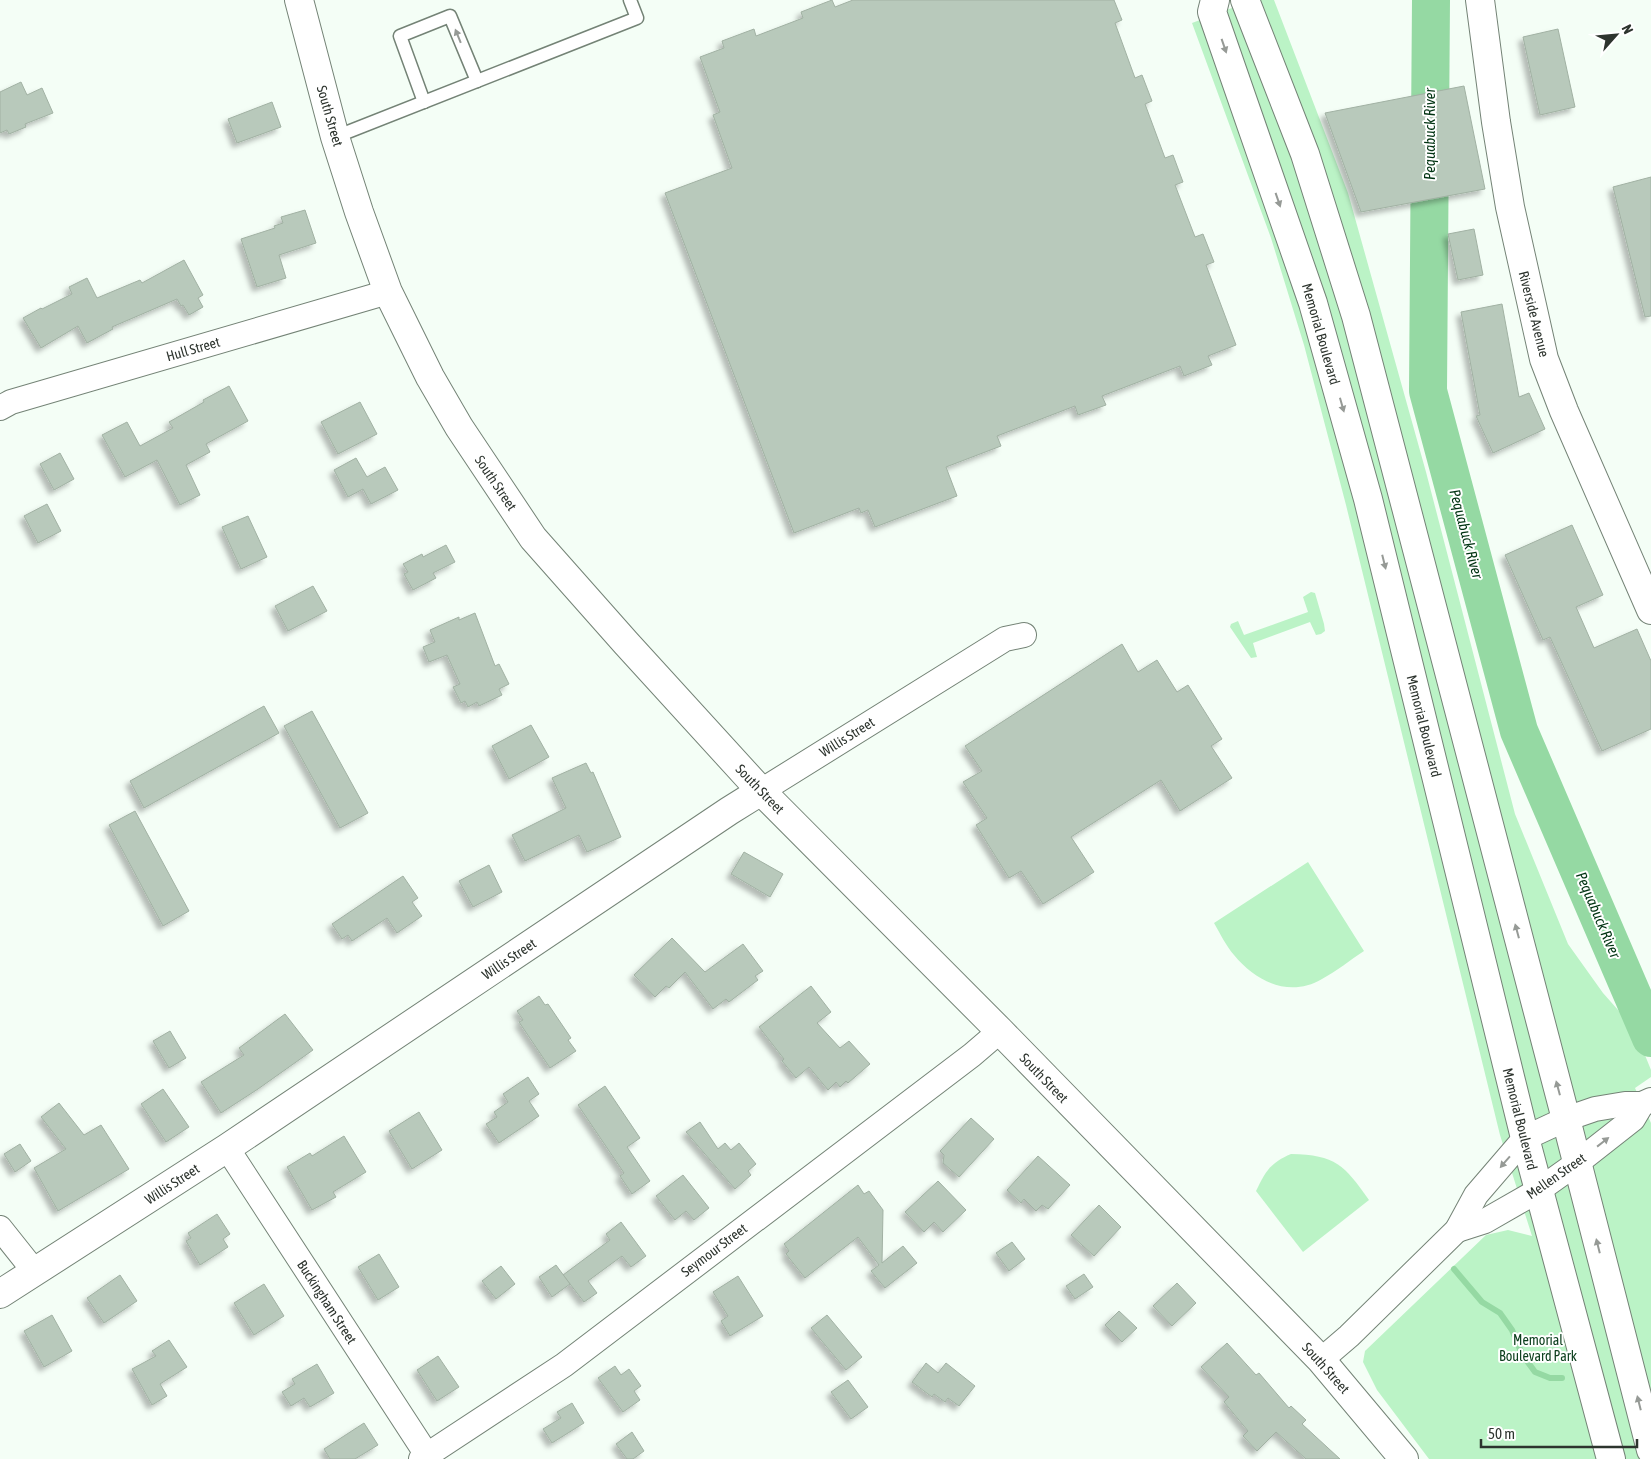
<svg xmlns="http://www.w3.org/2000/svg" width="1651" height="1459" viewBox="0 0 1651 1459" font-family="'Asap Condensed',sans-serif">
	<style>
		.green { fill: #bbf3c6 }
		.lines { fill: none; stroke-linecap: round; stroke-linejoin: round }
		.stream { stroke: #95d9a3; stroke-width: 6 }
		.river { stroke: #95d9a3; stroke-width: 38 }
		.building { fill: #b8c9bb; stroke: #a1b1a3; filter: url(#shadow) }
		.service-casing { stroke: #748376; stroke-width: 15 }
		.minor-casing { stroke: #748376; stroke-width: 26 }
		.secondary-casing { stroke: #748376; stroke-width: 30 }
		.trunk-casing { stroke: #748376; stroke-width: 30 }
		.service { stroke: #fff; stroke-width: 12 }
		.minor { stroke: #fff; stroke-width: 24 }
		.secondary { stroke: #fff; stroke-width: 28 }
		.trunk { stroke: #fff; stroke-width: 28 }
		.oneway { fill: #969a96 }
		.labels { text-anchor: middle; stroke-width: 4; stroke-linejoin: round; paint-order: stroke }
		.street-label { font-size: 14px; fill: #2d342e; stroke: #fff }
		.park-label { font-size: 14px; fill: #0d401e; stroke: #fff }
		.water-label { font-size: 15px; font-style: italic; fill: #003312; stroke: #fff }
	</style>
	<defs>
		<filter id="shadow"><feDropShadow dx="-4.5" dy="4.5" stdDeviation="2.5" flood-color="#0004"/></filter>
	</defs>
	<rect width="100%" height="100%" fill="#f4fef6"/>
	<!-- green -->
	<g class="green">
		<polygon points="1253,0 1274,0 1348,193 1426,472 1515,814 1568,944 1603,993 1634,1028 1651,1070 1651,1077 1635,1088 1651,1123 1651,1459 1429,1459 1377,1390 1363,1362 1365,1351 1486,1235 1508,1230 1532,1236 1500,1135 1346,505 1304,345 1271,238 1192,23"/>
		<polygon points="1311,592 1315,593 1324,624 1325,631 1321,634 1316,635 1310,622 1253,643 1257,657 1251,658 1230,627 1231,624 1238,621 1244,635 1308,612 1303,597"/>
		<path d="M1308 862 1364 951C1350 960 1337 971 1322 979 1290 998 1256 982 1234 955 1226 946 1220 933 1214 923Z"/>
		<path d="M1291 1154C1336 1155 1344 1165 1369 1200L1303 1252 1256 1191C1266 1171 1270 1163 1291 1154Z"/>
	</g>
	<g class="lines">
		<!-- stream -->
		<polyline class="stream" points="1454,1269 1482,1302 1500,1313 1512,1330 1522,1354 1535,1372 1550,1378 1562,1378"/>
		<!-- river -->
		<polyline class="river" points="1431,0 1428,391 1519,731 1651,1038"/>
	</g>
	<!-- building -->
	<g class="building">
		<polygon points="832,0 835,7 853,0 1114,0 1122,20 1115,23 1135,78 1142,75 1152,101 1145,104 1165,158 1173,155 1183,182 1175,185 1195,237 1203,234 1214,262 1206,265 1236,345 1208,356 1212,365 1184,376 1180,366 1102,396 1106,405 1078,415 1075,406 997,436 1001,446 946,467 957,496 875,527 868,510 861,513 859,508 794,533 665,193 732,168 713,115 720,112 700,57 724,48 722,41 754,29 756,36 803,18 801,12"/>
		<polygon points="1558,29 1575,107 1540,115 1523,37"/>
		<polygon points="21,82 27,95 42,88 53,113 25,124 26,127 9,134 7,130 0,133 0,92"/>
		<polygon points="1464,86 1485,189 1361,212 1325,113"/>
		<polygon points="272,102 281,127 237,143 228,119"/>
		<polygon points="1651,177 1651,316 1645,317 1613,187"/>
		<polygon points="305,210 316,243 279,255 286,278 257,287 241,239 275,228 274,226 283,223 281,217"/>
		<polygon points="1474,229 1483,275 1458,280 1448,234"/>
		<polygon points="184,260 203,295 198,298 203,307 189,315 183,305 181,306 177,299 112,327 113,329 87,343 78,326 41,348 23,318 41,308 42,309 72,294 69,287 87,278 97,298 140,280 142,283"/>
		<polygon points="1502,304 1519,397 1529,393 1545,429 1493,453 1476,416 1480,415 1461,312"/>
		<polygon points="229,386 248,421 206,444 210,452 186,465 200,495 180,505 157,460 125,477 102,435 127,422 140,446 173,428 169,422 204,402 203,400"/>
		<polygon points="360,402 377,434 338,454 321,422"/>
		<polygon points="60,453 74,479 54,490 40,464"/>
		<polygon points="356,458 367,477 385,467 398,490 371,504 363,489 348,497 334,470"/>
		<polygon points="47,504 61,531 38,543 24,516"/>
		<polygon points="248,516 267,557 241,569 222,527"/>
		<polygon points="1572,525 1603,595 1576,607 1594,648 1637,629 1651,661 1651,729 1602,751 1550,637 1543,640 1505,555"/>
		<polygon points="446,545 455,562 433,573 436,578 413,590 404,574 408,572 403,564 422,554 423,557"/>
		<polygon points="313,586 327,611 288,631 275,606"/>
		<polygon points="475,613 495,666 499,664 509,684 499,689 502,695 479,706 477,702 468,707 465,701 461,703 453,687 460,684 447,655 429,662 423,647 435,642 430,630 459,617 459,620"/>
		<polygon points="1122,644 1138,672 1157,660 1177,692 1188,685 1222,739 1211,746 1232,778 1180,811 1161,780 1071,837 1094,872 1043,904 1021,871 1009,878 976,825 987,818 963,782 982,771 965,746"/>
		<polygon points="264,706 279,733 144,808 130,781"/>
		<polygon points="312,711 368,813 340,828 284,726"/>
		<polygon points="531,725 549,757 509,779 492,746"/>
		<polygon points="586,763 591,773 593,772 621,837 587,852 579,835 525,861 512,835 566,808 552,778"/>
		<polygon points="135,811 189,911 163,926 109,825"/>
		<polygon points="744,852 783,874 770,897 731,874"/>
		<polygon points="489,865 502,892 473,907 459,881"/>
		<polygon points="403,876 418,898 412,902 422,916 397,933 387,918 352,941 348,935 342,939 332,924"/>
		<polygon points="672,938 705,972 743,944 763,971 755,976 758,980 729,1002 726,999 713,1009 685,972 669,988 666,986 655,997 634,975"/>
		<polygon points="811,986 831,1012 817,1023 840,1048 849,1041 870,1064 848,1083 846,1081 840,1087 836,1082 828,1090 809,1067 796,1078 782,1061 784,1059 759,1027"/>
		<polygon points="539,996 545,1005 548,1004 571,1038 568,1040 576,1051 550,1068 519,1022 523,1020 517,1011"/>
		<polygon points="285,1014 313,1050 258,1089 221,1113 201,1082 244,1055 239,1048"/>
		<polygon points="170,1031 186,1058 169,1068 153,1041"/>
		<polygon points="528,1077 539,1094 529,1101 539,1116 499,1143 486,1124 497,1117 494,1112 508,1102 503,1094"/>
		<polygon points="605,1086 640,1138 627,1147 650,1181 632,1194 620,1176 624,1173 578,1105"/>
		<polygon points="163,1089 189,1127 166,1142 141,1104"/>
		<polygon points="59,1103 84,1135 101,1125 129,1169 58,1211 34,1168 66,1149 41,1117"/>
		<polygon points="419,1112 442,1150 412,1169 389,1131"/>
		<polygon points="971,1118 994,1139 959,1177 943,1163 944,1155 940,1151"/>
		<polygon points="700,1122 718,1149 725,1143 731,1150 739,1143 756,1164 748,1171 751,1175 735,1189 686,1132"/>
		<polygon points="344,1136 366,1172 333,1192 336,1197 312,1210 287,1167 310,1153 312,1156"/>
		<polygon points="20,1144 31,1161 15,1172 4,1154"/>
		<polygon points="1038,1156 1070,1185 1048,1209 1042,1205 1036,1211 1024,1199 1021,1203 1007,1190"/>
		<polygon points="683,1175 709,1208 694,1220 686,1211 675,1220 656,1196"/>
		<polygon points="938,1181 966,1210 943,1232 934,1222 924,1232 905,1212"/>
		<polygon points="858,1185 864,1194 869,1191 883,1210 882,1263 903,1246 917,1263 885,1288 871,1271 879,1265 858,1237 805,1278 786,1254 789,1251 784,1244"/>
		<polygon points="1099,1205 1121,1227 1094,1256 1071,1235"/>
		<polygon points="217,1214 230,1234 223,1239 228,1247 200,1265 186,1241 191,1238 188,1233"/>
		<polygon points="621,1222 646,1256 631,1267 622,1256 588,1281 597,1293 584,1302 563,1275 610,1240 606,1234"/>
		<polygon points="1012,1242 1025,1259 1009,1271 996,1253"/>
		<polygon points="379,1254 399,1287 378,1300 358,1267"/>
		<polygon points="556,1265 570,1284 552,1297 539,1277"/>
		<polygon points="501,1266 515,1284 496,1299 482,1281"/>
		<polygon points="1084,1274 1093,1287 1075,1299 1066,1286"/>
		<polygon points="120,1275 137,1301 104,1323 87,1298"/>
		<polygon points="738,1276 763,1316 730,1336 721,1321 728,1316 713,1292"/>
		<polygon points="1177,1283 1196,1303 1172,1326 1153,1306"/>
		<polygon points="264,1284 284,1316 254,1335 234,1303"/>
		<polygon points="1119,1311 1137,1328 1122,1342 1105,1325"/>
		<polygon points="52,1315 72,1351 44,1367 24,1331"/>
		<polygon points="827,1315 862,1357 846,1370 811,1328"/>
		<polygon points="169,1340 187,1367 160,1384 167,1396 152,1405 132,1369 156,1356 152,1351"/>
		<polygon points="1227,1343 1256,1375 1259,1373 1289,1408 1291,1406 1306,1420 1302,1424 1340,1459 1306,1459 1276,1432 1257,1451 1243,1436 1248,1431 1224,1402 1229,1397 1201,1367"/>
		<polygon points="438,1356 459,1387 437,1401 417,1370"/>
		<polygon points="926,1363 938,1373 946,1363 975,1386 959,1406 948,1398 945,1402 934,1394 932,1397 912,1382"/>
		<polygon points="317,1364 334,1393 310,1407 304,1398 291,1406 282,1392 295,1384 292,1379"/>
		<polygon points="615,1366 621,1375 629,1369 641,1386 634,1391 640,1400 623,1412 598,1378"/>
		<polygon points="848,1380 868,1407 851,1419 831,1392"/>
		<polygon points="572,1403 584,1423 552,1443 543,1429 561,1418 557,1412"/>
		<polygon points="364,1423 378,1445 355,1459 330,1459 324,1449"/>
		<polygon points="632,1432 644,1451 633,1459 627,1459 616,1444"/>
	</g>
	<g class="lines">
		<defs>
			<g id="service">
				<polyline points="424,102 400,36 450,16 477,81"/>
				<polyline points="335,137 637,18 630,0"/>
			</g>
			<g id="minor">
				<polyline points="0,408 11,402 388,292"/>
				<polyline points="761,791 1005,639 1024,635"/>
				<polyline points="227,1148 427,1455"/>
				<polyline points="0,1228 35,1272"/>
				<polyline points="1457,1230 1485,1221 1539,1190 1577,1163 1633,1119 1642,1104"/>
				<polyline points="1321,1360 1349,1336 1457,1230 1476,1195 1525,1138 1566,1119 1595,1109 1625,1104 1642,1104 1651,1100"/>
				<polyline points="421,1459 564,1365 972,1055 1000,1031"/>
			</g>
			<g id="secondary">
				<polyline points="299,0 335,137 359,212 388,292 430,377 459,427 533,538 626,643 761,791 1000,1031 1321,1360 1404,1459"/>
				<polyline points="1215,0 1212,12 1313,303 1368,499 1525,1138 1611,1459"/>
				<polyline points="1245,0 1305,154 1356,316 1566,1119 1651,1450"/>
				<polyline points="0,1294 227,1148 729,811 761,791"/>
			</g>
			<polyline id="trunk" points="1480,0 1496,122 1510,207 1544,359 1564,411 1651,610"/>
		</defs>
		<!-- service casing -->
		<use href="#service" class="service-casing"/>
		<!-- minor casing -->
		<use href="#minor" class="minor-casing"/>
		<!-- secondary casing -->
		<use href="#secondary" class="secondary-casing"/>
		<!-- trunk casing -->
		<use href="#trunk" class="trunk-casing"/>
		<!-- service -->
		<use href="#service" class="service"/>
		<!-- minor -->
		<use href="#minor" class="minor"/>
		<!-- secondary -->
		<use href="#secondary" class="secondary"/>
		<!-- trunk -->
		<use href="#trunk" class="trunk"/>
	</g>
	<!-- one-way arrows -->
	<defs><path id="oneway-solid" d="M-6-.8H1V-3.2L6.5 0L1 3.2V.8H-6Z" transform="scale(1.25)"/></defs>
	<g class="oneway">
		<use href="#oneway-solid" transform="translate(458 36) rotate(-112)"/>
		<use href="#oneway-solid" transform="translate(1224 46) rotate(71)"/>
		<use href="#oneway-solid" transform="translate(1278 200) rotate(71)"/>
		<use href="#oneway-solid" transform="translate(1342 405) rotate(74)"/>
		<use href="#oneway-solid" transform="translate(1384 562) rotate(76)"/>
		<use href="#oneway-solid" transform="translate(1517 931) rotate(-105)"/>
		<use href="#oneway-solid" transform="translate(1558 1088) rotate(-105)"/>
		<use href="#oneway-solid" transform="translate(1603 1142) rotate(-38)"/>
		<use href="#oneway-solid" transform="translate(1505 1162) rotate(131)"/>
		<use href="#oneway-solid" transform="translate(1598 1246) rotate(-104)"/>
		<use href="#oneway-solid" transform="translate(1639 1403) rotate(-104)"/>
	</g>
	<g class="labels">
		<!-- street labels -->
		<g class="street-label">
			<text transform="translate(330 116) rotate(74)" y="5">South Street</text>
			<text transform="translate(1534 314) rotate(76)" y="5">Riverside Avenue</text>
			<text transform="translate(1321 334) rotate(74)" y="5">Memorial Boulevard</text>
			<text transform="translate(193 349) rotate(-16)" y="5">Hull Street</text>
			<text transform="translate(496 483) rotate(56)" y="5">South Street</text>
			<text transform="translate(1424 726) rotate(76)" y="5">Memorial Boulevard</text>
			<text transform="translate(847 737) rotate(-32)" y="5">Willis Street</text>
			<text transform="translate(760 789) rotate(46)" y="5">South Street</text>
			<text transform="translate(509 959) rotate(-34)" y="5">Willis Street</text>
			<text transform="translate(1044 1078) rotate(46)" y="5">South Street</text>
			<text transform="translate(1520 1119) rotate(76)" y="5">Memorial Boulevard</text>
			<text transform="translate(1556 1176) rotate(-35)" y="5">Mellen Street</text>
			<text transform="translate(172 1184) rotate(-33)" y="5">Willis Street</text>
			<text transform="translate(714 1250) rotate(-37)" y="5">Seymour Street</text>
			<text transform="translate(327 1302) rotate(57)" y="5">Buckingham Street</text>
			<text transform="translate(1326 1368) rotate(48)" y="5">South Street</text>
		</g>
		<!-- park labels -->
		<g class="park-label">
			<text x="1538" y="1345">Memorial<tspan x="1538" dy="16">Boulevard Park</tspan></text>
		</g>
		<!-- water labels -->
		<g class="water-label">
			<text transform="translate(1430 134) rotate(-90)" y="5">Pequabuck River</text>
			<text transform="translate(1466 534) rotate(75)" y="5">Pequabuck River</text>
			<text transform="translate(1598 915) rotate(67)" y="5">Pequabuck River</text>
		</g>
	</g>
	<!-- north arrow -->
	<g transform="translate(1616 35) rotate(63)" stroke="#ffffff" stroke-width="4" paint-order="stroke">
	<path d="M0-4L9 19L0 12L-9 19Z" fill="#2d342e"/>
	<text y="-8" font-size="14" font-weight="bold" text-anchor="middle" fill="#2d342e">N</text>
	</g>
	<!-- scale -->
	<path d="M1481 1439v8h156v-8" fill="none" stroke="#2d342e" stroke-width="2.5"/>
	<text x="1488" y="1439" font-size="15" fill="#2d342e" stroke="#ffffff" stroke-width="4" paint-order="stroke">50 m</text>
</svg>
